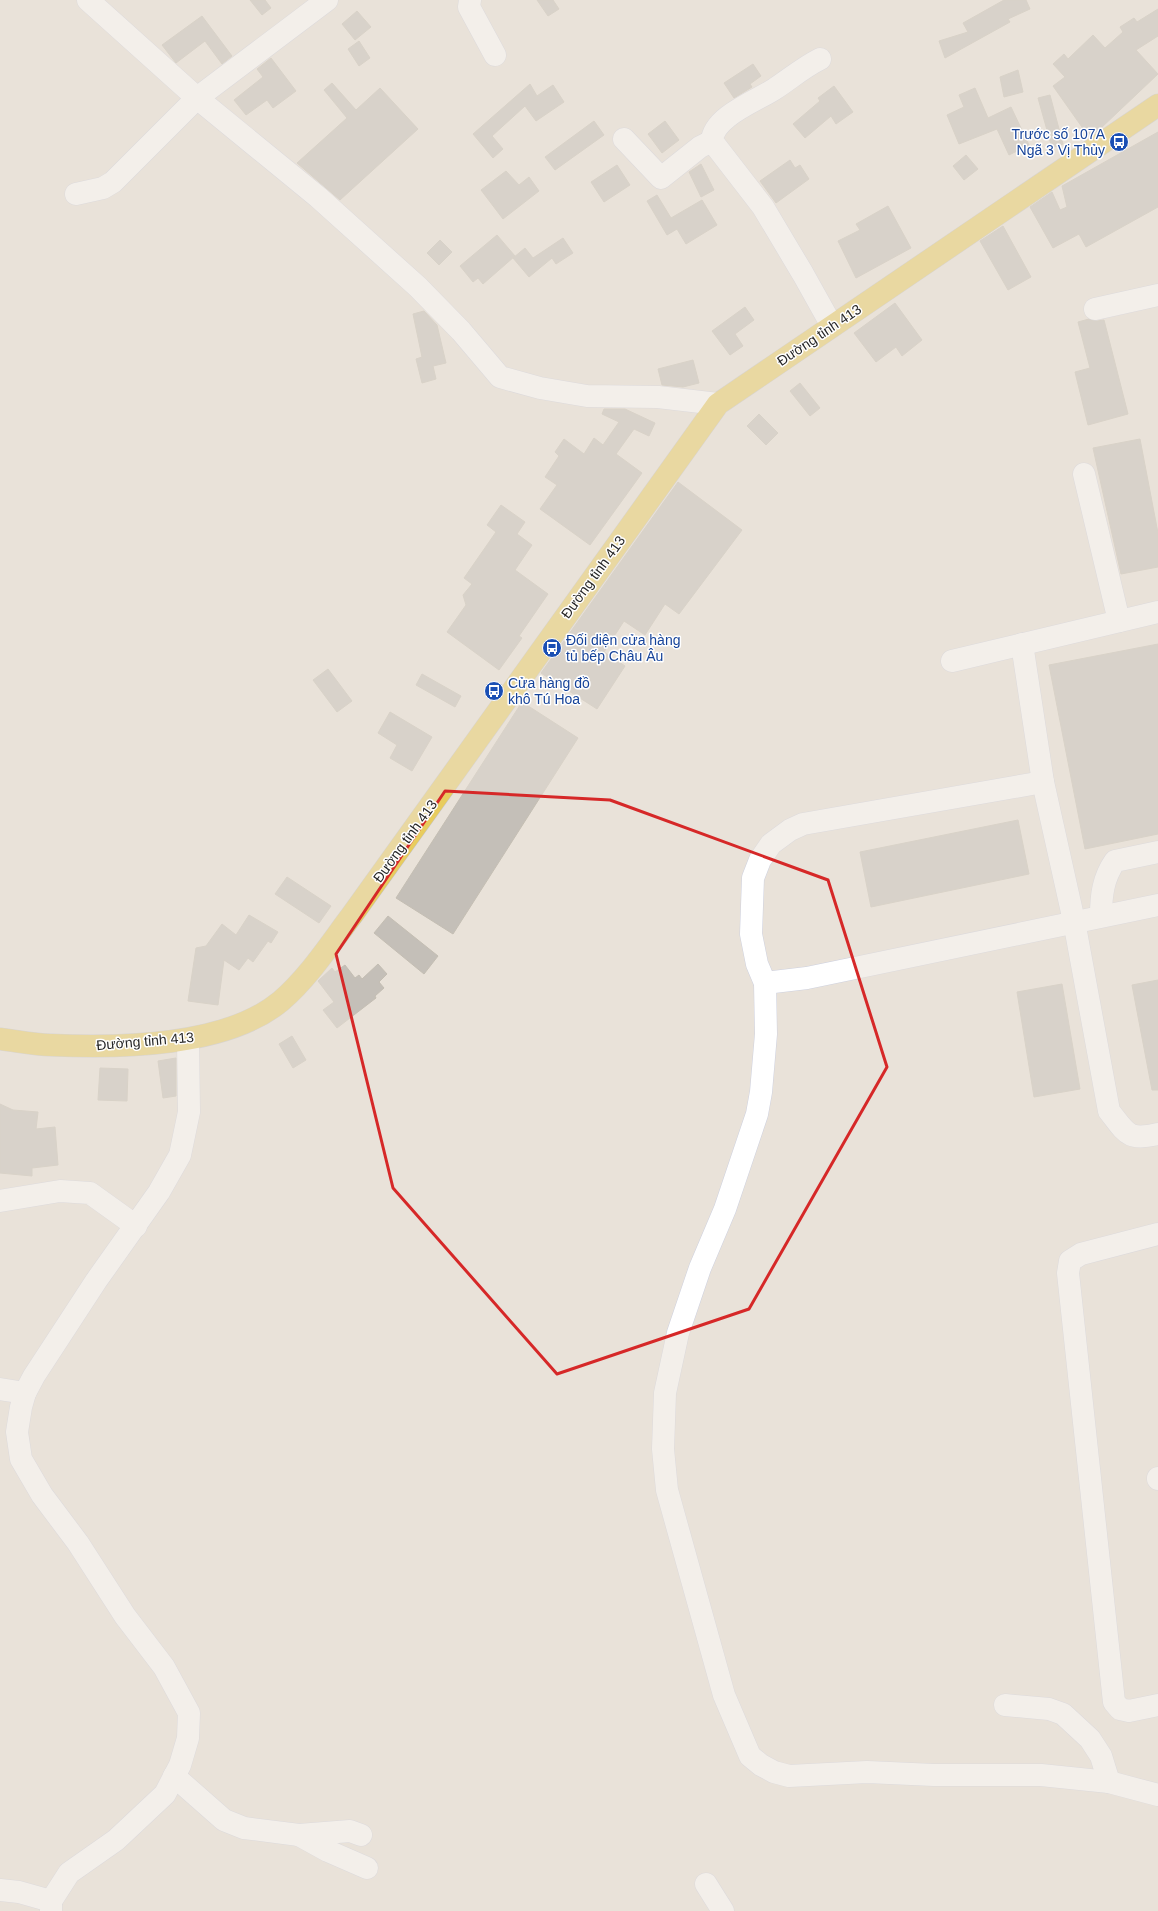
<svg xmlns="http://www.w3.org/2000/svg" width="1158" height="1911" viewBox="0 0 1158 1911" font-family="Arial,sans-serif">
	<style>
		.building { fill: #c4bfb8; stroke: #c4beb3 }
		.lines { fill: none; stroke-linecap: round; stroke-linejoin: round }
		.minor-casing { stroke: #ced1df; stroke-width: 23 }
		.major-casing { stroke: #c3c3c3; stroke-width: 23 }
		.minor { stroke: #fff; stroke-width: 22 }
		.major { stroke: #e8cc5e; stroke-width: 22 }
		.marked { fill: none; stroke: #d62828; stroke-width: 3; stroke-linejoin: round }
		.labels { text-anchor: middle; stroke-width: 3; stroke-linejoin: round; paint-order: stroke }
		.transit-label { font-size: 14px; fill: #164399; stroke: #fff; text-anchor: start }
		.street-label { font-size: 14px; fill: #272727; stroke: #fff }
	</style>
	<rect width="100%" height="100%" fill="#e9e2d9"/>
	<!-- building -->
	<g class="building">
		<polygon points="250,0 265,0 271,8 262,15"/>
		<polygon points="537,0 553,0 559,9 548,16"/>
		<polygon points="1004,0 1026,0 1030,9 1008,19 1010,22 945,58 939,41 968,32 963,23"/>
		<polygon points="1158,9 1158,36 1136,50 1158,74 1100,129 1089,137 1053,86 1065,77 1053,64 1064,54 1068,59 1093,35 1105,48 1123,32 1120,27 1134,18 1137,22"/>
		<polygon points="357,11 371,27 355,40 342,24"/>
		<polygon points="202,16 232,56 222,64 205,41 176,63 162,45"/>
		<polygon points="359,41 370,58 359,66 348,49"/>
		<polygon points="271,58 296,91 273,108 267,100 246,115 234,100 263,77 257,69"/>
		<polygon points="753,64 761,76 750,84 752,87 734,98 724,83"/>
		<polygon points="1018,70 1023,92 1004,97 1000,77"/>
		<polygon points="332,83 356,110 380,88 418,129 340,200 297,163 347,118 324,90"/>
		<polygon points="530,84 537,96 553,85 564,102 536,121 525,106 492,136 503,149 493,158 473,134"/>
		<polygon points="834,86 853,112 836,124 831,116 805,138 793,124 820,101 818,98"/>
		<polygon points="975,88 988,118 1011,107 1029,145 1009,155 997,129 959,144 947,115 964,107 959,95"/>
		<polygon points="1050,95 1063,144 1052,148 1038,98"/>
		<polygon points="594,121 604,135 555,170 545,157"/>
		<polygon points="665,121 679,140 662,153 648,134"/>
		<polygon points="1158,132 1158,207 1086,247 1079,234 1053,248 1030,207 1052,192 1060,210 1067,207 1062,186"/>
		<polygon points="966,155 978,169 964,180 953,166"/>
		<polygon points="790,160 795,168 800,165 809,179 776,203 760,181"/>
		<polygon points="701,164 714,190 701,197 689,172"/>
		<polygon points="617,165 630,185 604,202 591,182"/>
		<polygon points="506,171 519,185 529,177 539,191 503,219 481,190"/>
		<polygon points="657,195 671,218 702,200 717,225 686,244 677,229 667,235 647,201"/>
		<polygon points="888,206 911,248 856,278 838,241 860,230 856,224"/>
		<polygon points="1003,226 1031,277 1008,290 980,241"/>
		<polygon points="497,235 515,256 483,284 478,278 473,282 460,266"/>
		<polygon points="563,238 573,253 556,264 552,258 529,277 513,258 525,248 533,258"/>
		<polygon points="440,240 452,252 439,265 427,253"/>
		<polygon points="895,303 922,340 902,356 896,347 876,362 854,333"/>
		<polygon points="745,307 754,320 735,334 743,346 730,355 712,331"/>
		<polygon points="424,311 437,325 446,363 433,366 436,379 422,383 416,359 422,357 413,314"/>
		<polygon points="1089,319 1097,321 1104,320 1128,414 1088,425 1075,372 1090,368 1078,322"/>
		<polygon points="693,360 699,383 683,387 662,385 658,369"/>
		<polygon points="800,383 820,408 810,416 790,391"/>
		<polygon points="604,409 625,409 655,423 649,436 634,429 616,454 642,473 590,545 540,509 557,485 545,477 559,456 555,452 564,439 584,454 594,438 603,445 619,422 602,414"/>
		<polygon points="759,414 778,433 766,445 747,426"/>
		<polygon points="1140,439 1158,533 1158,567 1121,574 1093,448"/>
		<polygon points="678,482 742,530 679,614 665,604 645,635 624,621 604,652 625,666 597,709 541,673"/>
		<polygon points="501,505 525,522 517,534 532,545 515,570 548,594 519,636 522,638 499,670 447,632 466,605 463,595 472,584 464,578 496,532 487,525"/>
		<polygon points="1158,644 1158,834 1085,849 1049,665"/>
		<polygon points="328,669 352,701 337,712 313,680"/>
		<polygon points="422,674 461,696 455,707 416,685"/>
		<polygon points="522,702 578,738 453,934 396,898"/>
		<polygon points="390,712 432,737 412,771 390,758 397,745 378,733"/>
		<polygon points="1018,820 1029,874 871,907 860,852"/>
		<polygon points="287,877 331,906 319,923 275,894"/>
		<polygon points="249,915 278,932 271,943 268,941 253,962 248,958 239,970 224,960 218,1005 188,1001 196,948 206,946 222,924 236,935"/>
		<polygon points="388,916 438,956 424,974 374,933"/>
		<polygon points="378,964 387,974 379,982 384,988 375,996 376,998 337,1028 323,1010 334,1002 318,981 332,968 335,972 345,965 355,978 359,975 362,979"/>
		<polygon points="1158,980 1158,1090 1152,1090 1132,985"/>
		<polygon points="1062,984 1080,1089 1034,1097 1017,992"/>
		<polygon points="292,1036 306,1060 293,1068 279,1044"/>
		<polygon points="176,1058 176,1096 163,1098 158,1061"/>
		<polygon points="100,1068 128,1069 127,1101 98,1100"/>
		<polygon points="0,1104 13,1110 38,1112 36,1129 55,1127 58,1165 32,1168 32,1176 0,1173"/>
	</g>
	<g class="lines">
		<defs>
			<g id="minor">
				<polyline points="88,0 197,98 318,197 418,287 461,331 500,377 540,388 587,396 658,397 718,404"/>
				<polyline points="470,0 469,7 495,55"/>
				<path d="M820 59C804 67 791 78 776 88 759 100 713 116 712 141L763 207 803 274 832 326"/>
				<polyline points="624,139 661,178 700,147 712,141"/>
				<polyline points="76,194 103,188 113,182 197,98 327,0"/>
				<polyline points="1095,309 1158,295"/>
				<polyline points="1084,474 1119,621"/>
				<path d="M1022 644 1043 782 1074 921 1109 1111C1127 1134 1128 1141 1158 1134"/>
				<polyline points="952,661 1158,612"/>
				<polyline points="1043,782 803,824 790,830 771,844 760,860 753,878 751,934 757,964 765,983 766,1034 761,1092 757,1114 725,1209 700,1268 678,1333 665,1393 663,1449 667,1490 724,1695 750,1756 761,1765 774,1772 789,1776 867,1772 934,1775 1041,1775 1109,1782 1158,1795"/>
				<path d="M1101 916C1101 896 1103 878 1115 861L1158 852"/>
				<polyline points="765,983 807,978 1158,905"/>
				<polyline points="0,1201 60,1191 90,1193 136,1226"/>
				<polyline points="1158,1234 1081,1254 1070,1261 1068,1273 1114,1702 1120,1709 1129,1711 1158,1705"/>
				<polyline points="0,1389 25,1393"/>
				<polyline points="1158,1478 1158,1479"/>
				<polyline points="1005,1705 1049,1709 1063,1714 1090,1739 1101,1756 1109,1782"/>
				<polyline points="174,1776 224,1820 244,1828 299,1835 350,1831 361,1835"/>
				<polyline points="299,1835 328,1851 367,1868"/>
				<polyline points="706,1884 723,1911"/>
				<polyline points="0,1890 19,1892 51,1901 51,1911"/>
				<polyline points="51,1901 69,1873 116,1840 165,1794 180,1765 188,1738 189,1713 164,1667 125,1616 78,1543 42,1495 21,1459 17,1432 21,1407 25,1393 34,1376 96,1281 159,1192 180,1155 189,1112 188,1040"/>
			</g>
			<path id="major" d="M0 1039C17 1041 34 1045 51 1045 120 1048 226 1047 281 1001 309 977 330 944 352 915L718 404 1158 105"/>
		</defs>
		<!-- minor casing -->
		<use href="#minor" class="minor-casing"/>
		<!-- major casing -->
		<use href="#major" class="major-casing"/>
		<!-- minor -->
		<use href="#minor" class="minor"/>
		<!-- major -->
		<use href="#major" class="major"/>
	</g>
	<!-- marked area -->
	<path d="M0 0H1158V1911H0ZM445 791 610 800 828 880 887 1067 749 1309 557 1374 393 1188 336 954Z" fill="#e9e2d9" fill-opacity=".55" fill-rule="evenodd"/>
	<path class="marked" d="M445 791 610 800 828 880 887 1067 749 1309 557 1374 393 1188 336 954Z"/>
	<!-- icons -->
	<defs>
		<symbol id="bus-disc" viewBox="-11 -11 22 22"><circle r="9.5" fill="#1a4fb4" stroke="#fff"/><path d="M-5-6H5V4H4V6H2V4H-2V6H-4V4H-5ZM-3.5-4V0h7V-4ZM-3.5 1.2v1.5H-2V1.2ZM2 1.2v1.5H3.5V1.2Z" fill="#fff"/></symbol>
	</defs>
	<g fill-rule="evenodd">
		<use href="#bus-disc" x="1108" y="131" width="22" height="22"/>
		<use href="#bus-disc" x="541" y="637" width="22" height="22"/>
		<use href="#bus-disc" x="483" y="680" width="22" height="22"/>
	</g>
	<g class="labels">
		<!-- transit labels -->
		<g class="transit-label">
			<text x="1105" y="139" text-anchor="end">Trước số 107A<tspan x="1105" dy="16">Ngã 3 Vị Thủy</tspan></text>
			<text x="566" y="645">Đối diện cửa hàng<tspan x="566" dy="16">tủ bếp Châu Âu</tspan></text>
			<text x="508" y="688">Cửa hàng đồ<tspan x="508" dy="16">khô Tú Hoa</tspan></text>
		</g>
		<!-- street labels -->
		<g class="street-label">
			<text transform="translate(819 335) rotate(-34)" y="5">Đường tỉnh 413</text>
			<text transform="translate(593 577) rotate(-54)" y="5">Đường tỉnh 413</text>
			<text transform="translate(405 841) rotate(-54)" y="5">Đường tỉnh 413</text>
			<text transform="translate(145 1041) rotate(-5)" y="5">Đường tỉnh 413</text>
		</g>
	</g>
</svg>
